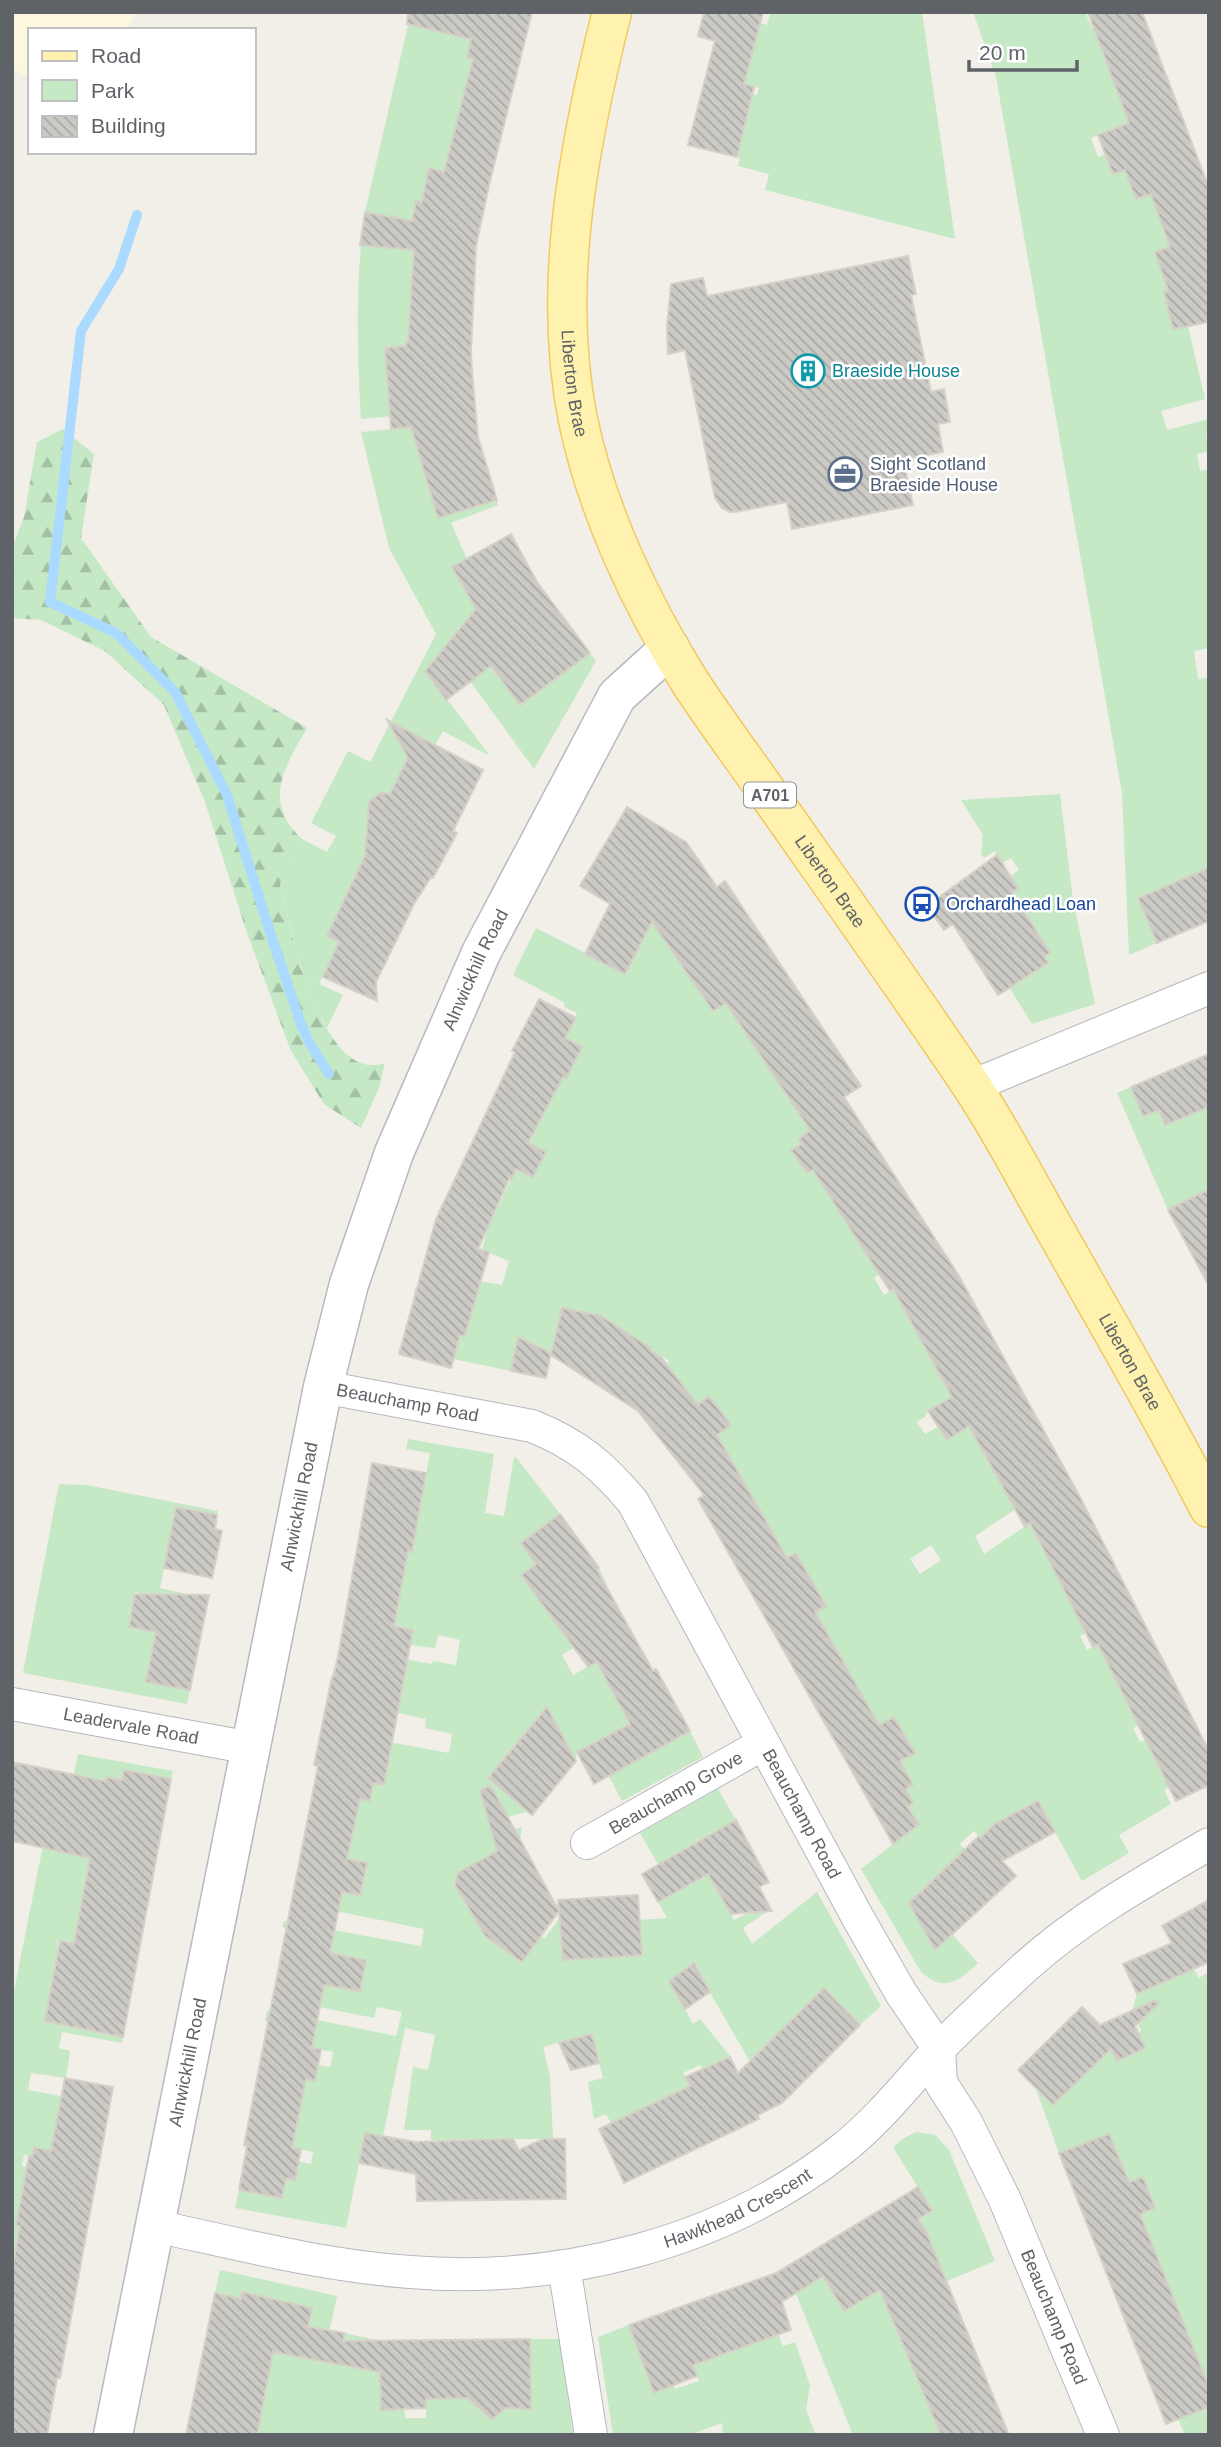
<svg xmlns="http://www.w3.org/2000/svg" width="1221" height="2447" viewBox="0 0 1221 2447" font-family="Helvetica,sans-serif">
	<style>
		.commercial { fill: #fef7e0 }
		.forest { fill: url(#forest-firs) }
		.green { fill: #c5e8c5; fill-rule: evenodd }
		.lines { fill: none; stroke-linecap: round; stroke-linejoin: round }
		.stream { stroke: #aadaff; stroke-width: 10 }
		.building { fill: url(#building-back-hatch); stroke: #d6d1c6; stroke-width: 2 }
		.street-casing { stroke: #b5b8bc; stroke-width: 34 }
		.secondary-casing { stroke: #b6babf; stroke-width: 41 }
		.primary-casing { stroke: #f2c960; stroke-width: 41 }
		.street { stroke: #fff; stroke-width: 32 }
		.secondary { stroke: #fff; stroke-width: 38 }
		.primary { stroke: #fff2af; stroke-width: 38 }
		.labels { text-anchor: middle; stroke-width: 5; stroke-linejoin: round; paint-order: stroke }
		.shield { fill: #fff; stroke: #8f9295; stroke-width: 2 }
		.shield-label { font-size: 16px; font-weight: bold; fill: #5f6368 }
		.culture-label { font-size: 18px; fill: #0d838f; stroke: #fff; text-anchor: start }
		.street-label { font-size: 18px; fill: #5f6368; stroke: #fff }
		.service-label { font-size: 18px; fill: #4e5e75; stroke: #fff; text-anchor: start }
		.transit-label { font-size: 18px; fill: #164399; stroke: #fff; text-anchor: start }
	</style>
	<defs>
		<pattern id="forest-firs" width="22" height="20" patternUnits="userSpaceOnUse" patternTransform="scale(1.75)"><rect width="22" height="20" fill="#c5e8c5"/><path d="M5 1l3.5 6h-7zM16 11l3.5 6h-7z" fill="#a3c0a4"/></pattern>
		<pattern id="building-back-hatch" width="6" height="6" patternUnits="userSpaceOnUse" patternTransform="scale(1.75)"><rect width="6" height="6" fill="#cccac5"/><path d="M-1 5l2 2M0 0l6 6M5-1l2 2" fill="none" stroke="#a9a8a4"/></pattern>
	</defs>
	<rect width="100%" height="100%" fill="#f1efe8"/>
	<!-- commercial -->
	<polygon class="commercial" points="12,12 135,12 127,30 30,30 30,77 12,69"/>
	<!-- forest -->
	<path class="forest" d="M63 429 94 454 81 538 151 637 307 728C284 768 262 802 302 839L280 884C290 926 321 1086 385 1063L379 1088 361 1128 324 1104 291 1051 247 933 205 802 164 705 105 651 41 620 12 618V548L24 517 37 442Z"/>
	<!-- green -->
	<g class="green">
		<path d="M411 12 453 34 471 39 467 58 492 64 465 89 452 141 458 174 430 169 434 205 416 201 413 216 428 234 476 245 475 260 427 258 426 266 413 265 411 306 420 341 406 343V346L427 420 476 416V421L420 458 438 518 497 501 498 505 451 523 467 559 453 567 477 612 493 607 537 582 547 595 487 640 523 702 590 653 596 661 534 769 445 647 425 670 490 756 443 731 435 745 413 733 404 734 400 743 404 751 410 754 394 795 380 793 369 802 368 817 427 880 417 899 402 891 335 918 327 936 340 942 319 984 343 995 327 1028C302 984 292 933 280 884L302 839 327 852 336 836 311 823 348 751 370 762 436 634 389 548 361 432 416 427 415 414 361 419C357 350 355 281 365 212Z"/>
		<polygon points="771,12 922,12 955,239 765,190 769,174 738,166 740,158 737,157 753,94 757,95 759,88 744,84 750,62 750,21 767,25"/>
		<polygon points="973,12 1085,12 1092,28 1135,12 1122,46 1103,53 1129,123 1091,138 1098,157 1105,154 1113,174 1144,163 1128,179 1136,199 1158,191 1170,247 1155,253 1162,272 1205,256 1189,282 1164,292 1173,329 1188,326 1205,399 1161,411 1167,430 1209,419 1209,433 1206,434 1209,451 1197,454 1200,471 1209,469 1209,648 1194,651 1198,679 1209,678 1209,879 1204,870 1139,897 1157,943 1129,955 1122,793 996,77"/>
		<polygon points="1060,794 1073,900 1095,1004 1032,1024 1009,987 1048,963 1044,957 1050,953 1036,931 1030,934 997,901 1018,888 1010,876 1019,870 1011,858 1002,863 995,851 984,858 981,853 983,835 961,800"/>
		<path d="M690 847 709 876 697 988 713 1011 727 1002 764 1061 777 1052 843 1097 801 1141 802 1144 792 1150 817 1167 853 1233 908 1198 918 1213 877 1239 884 1271 874 1278 884 1295 904 1282 960 1392 926 1413V1416L917 1422 925 1434 938 1427 947 1440 970 1425 995 1468 993 1470 1007 1495 1063 1465 1071 1479 1016 1509 975 1536 984 1554 1030 1523 1091 1630 1080 1636 1087 1650 1098 1644 1155 1717 1133 1728 1140 1742 1145 1740 1169 1787 1164 1790 1171 1804 1119 1835 1129 1853 1082 1881 1038 1801 1006 1818 980 1838 974 1831 960 1844 966 1851 909 1903 935 1950 953 1935 978 1963C960 1981 944 1993 921 1972L861 1869 919 1824 907 1807 913 1803 906 1789 913 1785 900 1761 914 1752 894 1717 841 1747 836 1745 863 1729 854 1713 868 1705 832 1641 819 1648 796 1553 744 1582 740 1575 782 1551 692 1479 679 1463 730 1425 709 1397 698 1405 666 1366 669 1361 656 1353 633 1391 575 1311 562 1308 551 1353 518 1337 511 1371 453 1359 460 1335 469 1320 412 1305 415 1288 466 1303 473 1280 502 1285 509 1261 482 1250 488 1227 438 1213 448 1193 494 1215 516 1169 534 1177 546 1152 528 1143 550 1098 503 1075 509 1064 556 1089 562 1077 566 1078 582 1047 565 1038 577 1013 564 1007 565 1003 513 975 536 928 625 973ZM931 1545 941 1560 920 1574 910 1559Z"/>
		<polygon points="1131,1087 1143,1116 1159,1110 1166,1125 1209,1107 1209,1189 1168,1210 1117,1093"/>
		<polygon points="408,1439 494,1454 485,1513 504,1516 514,1457 516,1457 560,1514 521,1543 536,1564 521,1575 545,1607 599,1568 609,1591 559,1618 575,1647 562,1655 573,1675 613,1653 613,1692 646,1754 690,1731 703,1757 622,1801 592,1744 577,1752 576,1761 546,1708 488,1778 528,1811 489,1823 493,1836 522,1827 520,1839 458,1872 455,1885 467,1908 476,1903 490,1928 485,1936 522,1962 541,1936 545,1938 573,1899 561,1933 563,1960 642,1954 639,1920 667,1918 658,1902 674,1892 640,1833 718,1789 736,1820 693,1843 734,1920 767,1903 771,1909 743,1928 752,1944 817,1892 881,2006 860,2025 824,1988 762,2049 798,2087 791,2097 773,2066 757,2074 693,1963 669,1981 693,2024 700,2019 730,2056 718,2062 722,2071 706,2078 700,2065 683,2073 690,2086 611,2123 606,2114 594,2119 588,2082 603,2078 592,2034 543,2047 550,2076 553,2139 431,2140 431,2130 404,2130 413,2067 428,2070 435,2035 405,2028 383,2136 365,2133 346,2228 235,2208 239,2190 282,2198 286,2178 295,2180 299,2162 311,2164 313,2152 292,2148 306,2079 315,2081 318,2065 330,2067 333,2052 312,2048 315,2030 265,2021 267,2010 396,2036 402,2012 377,2007 374,2018 319,2007 324,1985 333,1986 336,1970 366,1960 330,1953 333,1937 282,1927 284,1921 421,1946 424,1929 336,1911 340,1892 349,1893 352,1874 346,1859 360,1799 370,1800 373,1783 384,1785 387,1771 324,1730 449,1753 452,1734 425,1728 426,1719 398,1713 406,1670 337,1657 339,1647 432,1664 433,1661 456,1665 460,1640 438,1635 435,1648 391,1643 402,1582 389,1579 380,1547 412,1552 430,1453 406,1449"/>
		<polygon points="59,1484 87,1485 218,1511 217,1515 176,1508 160,1588 208,1599 207,1605 135,1592 129,1627 156,1632 147,1681 190,1690 187,1704 23,1673"/>
		<polygon points="78,1754 173,1771 171,1779 124,1770 122,1780 89,1865 85,1885 150,1897 148,1904 101,1895 75,1938 74,1944 58,1941 57,1950 137,1965 135,1973 66,1959 48,2002 45,2021 123,2036 122,2043 62,2032 59,2048 70,2051 66,2078 31,2073 28,2090 110,2105 108,2115 60,2106 51,2151 34,2147 33,2156 24,2155 22,2166 95,2180 17,2226 39,2230 12,2282 12,2001 49,1815 66,1817"/>
		<polygon points="1172,1942 1183,1961 1188,1959 1199,1978 1209,1972 1209,2393 1188,2335 1164,2345 1158,2332 1133,2342 1148,2249 1153,2246 1149,2235 1116,2233 1094,2241 1093,2238 1112,2225 1155,2208 1143,2178 1123,2185 1109,2148 1114,2145 1109,2134 1059,2153 1036,2089 1053,2105 1111,2049 1117,2061 1145,2048 1138,2033 1141,2031 1132,2011 1137,1994 1157,1985 1143,1955"/>
		<path d="M916 2132 935 2135 949 2150 995 2261 947 2281 955 2303 895 2328 915 2375 931 2369 973 2413 996 2403 998 2409 978 2435H853L786 2269 808 2285 823 2276 842 2308C869 2310 907 2255 931 2241L918 2219 932 2210 893 2147 904 2138Z"/>
		<polygon points="220,2270 337,2296 323,2361 345,2333 380,2341 382,2410 394,2409 394,2399 404,2399 405,2418 426,2418 426,2399 482,2398 482,2411 489,2418 495,2417 502,2411 502,2398 531,2409 530,2339 559,2339 573,2435 257,2435 279,2323 312,2308 243,2293 241,2299 215,2293"/>
		<polygon points="629,2325 654,2393 668,2387 664,2375 669,2374 675,2389 699,2381 693,2365 778,2334 783,2346 795,2342 810,2385 806,2410 816,2435 723,2435 722,2423 690,2435 613,2435 598,2337"/>
		<polygon points="1209,2407 1209,2435 1185,2435 1178,2419"/>
	</g>
	<g class="lines">
		<!-- stream -->
		<polyline class="stream" points="137,215 119,269 81,331 50,602 116,633 175,692 227,795 268,926 301,1024 309,1042 329,1074"/>
	</g>
	<!-- building -->
	<g class="building">
		<polygon points="408,12 532,12 490,181 476,246 471,351 472,372 478,437 497,500 438,518 411,427 391,429 385,348 406,346 406,343 408,342 414,250 360,245 365,212 412,221 416,201 422,202 429,168 444,172 473,59 467,58 471,39 407,24"/>
		<polygon points="704,12 763,12 744,84 754,87 737,157 688,145 715,41 698,36"/>
		<polygon points="1088,12 1142,12 1209,188 1209,322 1173,329 1164,292 1168,290 1155,252 1170,247 1151,194 1136,199 1125,170 1113,174 1098,135 1129,123"/>
		<polygon points="908,256 916,294 911,295 931,392 944,389 950,422 938,424 943,452 903,460 913,505 792,529 787,502 735,512 730,512 722,508 715,498 685,350 668,354 667,326 671,284 703,278 707,296"/>
		<polygon points="511,534 537,582 590,653 520,705 491,666 446,700 425,671 476,609 452,567"/>
		<polygon points="387,720 483,770 453,831 457,833 433,878 431,877 414,904 376,982 377,1001 323,977 339,942 327,936 365,856 369,802 380,793 390,794 408,758"/>
		<polygon points="627,807 686,842 717,887 725,881 861,1086 844,1097 959,1276 1080,1497 1209,1751 1209,1785 1176,1801 1098,1644 1093,1647 1030,1523 1025,1527 969,1426 947,1440 928,1411 952,1397 893,1289 890,1291 813,1170 807,1173 791,1150 802,1144 799,1139 810,1130 726,1003 713,1011 652,922 625,974 585,954 610,904 580,886"/>
		<polygon points="997,855 1018,888 1012,892 1050,953 1044,957 1048,963 998,995 953,924 944,930 927,906"/>
		<polygon points="1209,868 1209,921 1157,943 1138,898"/>
		<polygon points="539,999 576,1018 565,1038 582,1047 566,1079 563,1077 528,1143 546,1152 533,1177 516,1169 511,1180 509,1179 478,1249 489,1252 465,1336 460,1335 451,1368 399,1354 436,1219 515,1052 512,1051"/>
		<polygon points="1209,1054 1209,1107 1165,1125 1159,1110 1143,1116 1131,1087"/>
		<polygon points="1209,1189 1209,1286 1168,1210"/>
		<polygon points="562,1308 601,1316 651,1348 650,1350 661,1357 698,1405 709,1396 731,1425 717,1435 787,1558 796,1553 826,1606 815,1612 879,1725 894,1717 915,1753 900,1761 913,1785 906,1789 913,1803 907,1807 919,1824 893,1844 698,1499 704,1495 638,1411 551,1355"/>
		<polygon points="518,1337 551,1353 546,1378 511,1371"/>
		<polygon points="372,1463 426,1473 412,1552 408,1551 394,1626 413,1630 384,1785 373,1783 370,1801 360,1799 347,1859 367,1863 360,1895 342,1892 330,1953 366,1960 360,1991 324,1985 312,2048 321,2049 315,2081 306,2079 292,2148 301,2149 295,2181 286,2178 282,2198 239,2190 247,2146 244,2145 318,1766 314,1765 332,1677 333,1677 338,1657"/>
		<polygon points="176,1507 217,1515 215,1529 222,1531 212,1578 164,1568"/>
		<polygon points="560,1514 599,1568 597,1570 653,1671 656,1669 690,1731 594,1784 577,1752 630,1724 597,1662 588,1667 521,1575 536,1564 521,1543"/>
		<polygon points="135,1594 209,1595 190,1690 146,1682 156,1632 129,1627"/>
		<polygon points="547,1707 576,1761 532,1815 488,1778"/>
		<polygon points="12,1762 105,1781 106,1777 122,1780 124,1770 171,1779 123,2037 45,2021 60,1941 74,1944 90,1858 12,1841"/>
		<polygon points="491,1786 559,1911 558,1900 638,1895 642,1955 563,1960 559,1911 522,1962 485,1936 455,1885 458,1873 497,1851 480,1790"/>
		<polygon points="1038,1801 1055,1832 1002,1861 1016,1876 935,1950 909,1903 979,1836 980,1838 996,1823"/>
		<polygon points="736,1820 769,1882 759,1887 772,1911 731,1914 708,1874 658,1902 642,1874"/>
		<polygon points="1209,1900 1209,1962 1137,1994 1123,1964 1172,1943 1162,1926"/>
		<polygon points="694,1963 710,1992 685,2009 669,1981"/>
		<polygon points="824,1988 860,2025 782,2103 758,2115 759,2119 624,2183 599,2129 690,2086 685,2077 730,2057 738,2073"/>
		<polygon points="1156,2000 1159,2003 1135,2026 1145,2048 1117,2061 1111,2049 1053,2105 1018,2070 1082,2007 1100,2025"/>
		<polygon points="592,2034 599,2063 571,2070 559,2043"/>
		<polygon points="65,2078 113,2087 60,2378 57,2378 47,2435 12,2435 12,2270 20,2226 16,2226 29,2156 33,2156 34,2147 51,2151"/>
		<polygon points="365,2133 416,2142 513,2139 519,2150 543,2139 565,2139 566,2199 417,2201 416,2174 359,2163"/>
		<polygon points="1109,2134 1129,2182 1143,2177 1155,2208 1140,2214 1209,2387 1209,2407 1166,2424 1059,2153"/>
		<polygon points="918,2187 932,2211 918,2219 926,2231 1009,2435 941,2435 880,2290 844,2311 823,2276 782,2302 791,2330 693,2365 697,2376 654,2393 629,2325 776,2273"/>
		<polygon points="242,2292 312,2308 308,2327 345,2333 343,2341 530,2339 531,2409 505,2408 492,2420 468,2398 426,2399 426,2408 381,2410 380,2372 273,2352 257,2435 186,2435 215,2293 241,2299"/>
	</g>
	<g class="lines">
		<defs>
			<g id="street">
				<polyline points="972,1086 1209,988"/>
				<path id="s1" d="M323 1387 532 1426C577 1444 602 1465 633 1502L858 1918 901 1993 939 2049 941 2083 966 2122 1005 2200 1103 2435"/>
				<path id="s2" d="M12 1704 251 1748"/>
				<path id="s3" d="M587 1843 763 1744"/>
				<path id="s4" d="M155 2226C239 2244 324 2266 410 2272 559 2284 721 2244 841 2150 877 2122 906 2085 937 2051 965 2022 995 1995 1024 1968 1079 1918 1145 1881 1209 1844"/>
				<polyline points="564,2266 591,2435"/>
			</g>
			<g id="secondary">
				<path id="s5" d="M113 2435 323 1387 349 1284 394 1153 481 953 617 696 670 648"/>
			</g>
			<g id="primary">
				<path id="s6" d="M612 12C579 143 551 286 578 420 597 511 641 604 690 682 716 722 745 760 772 799 838 893 905 987 969 1082 1002 1131 1029 1185 1058 1235 1109 1326 1162 1415 1209 1508"/>
			</g>
		</defs>
		<!-- street casing -->
		<use href="#street" class="street-casing"/>
		<!-- secondary casing -->
		<use href="#secondary" class="secondary-casing"/>
		<!-- primary casing -->
		<use href="#primary" class="primary-casing"/>
		<!-- street -->
		<use href="#street" class="street"/>
		<!-- secondary -->
		<use href="#secondary" class="secondary"/>
		<!-- primary -->
		<use href="#primary" class="primary"/>
	</g>
	<!-- icons -->
	<defs>
		<symbol id="building-ring" viewBox="-11 -11 22 22"><circle r="9.5" fill="#fff" stroke="#0f9aa8" stroke-width="1.5"/><path d="M-4-6H4V6H1V3H-1V6H-4ZM-2.5-4.3h1.7v1.8h-1.7ZM.8-4.3h1.7v1.8H.8ZM-2.5-1h1.7V.8h-1.7ZM.8-1h1.7V.8H.8Z" fill="#0f9aa8"/></symbol>
		<symbol id="office-ring" viewBox="-11 -11 22 22"><circle r="9.5" fill="#fff" stroke="#5c6f8a" stroke-width="1.5"/><path d="M-6-3h4V-5.5h4V-3h4V5H-6ZM-1-4.5V-3h2v-1.5ZM-6 0V1H6V0Z" fill="#5c6f8a"/></symbol>
		<symbol id="bus-ring" viewBox="-11 -11 22 22"><circle r="9.5" fill="#fff" stroke="#1a4fb4" stroke-width="1.5"/><path d="M-5-6H5V4H4V6H2V4H-2V6H-4V4H-5ZM-3.5-4V0h7V-4ZM-3.5 1.2v1.5H-2V1.2ZM2 1.2v1.5H3.5V1.2Z" fill="#1a4fb4"/></symbol>
	</defs>
	<g fill-rule="evenodd">
		<use href="#building-ring" x="789" y="352" width="38" height="38"/>
		<use href="#office-ring" x="826" y="455" width="38" height="38"/>
		<use href="#bus-ring" x="903" y="885" width="38" height="38"/>
	</g>
	<g class="labels">
		<!-- shield labels -->
		<rect class="shield" x="744" y="782.5" width="52" height="25" rx="5"/>
		<g class="shield-label">
			<text x="770" y="801">A701</text>
		</g>
		<!-- culture labels -->
		<g class="culture-label">
			<text x="832" y="377">Braeside House</text>
		</g>
		<!-- street labels -->
		<g class="street-label">
			<text dy="6" stroke="none"><textPath href="#s6" startOffset="376">Liberton Brae</textPath></text>
			<text dy="6" stroke="none"><textPath href="#s6" startOffset="943">Liberton Brae</textPath></text>
			<text dy="6" stroke="none"><textPath href="#s5" startOffset="1514">Alnwickhill Road</textPath></text>
			<text dy="6" stroke="none"><textPath href="#s6" startOffset="1510">Liberton Brae</textPath></text>
			<text dy="6" stroke="none"><textPath href="#s1" startOffset="86">Beauchamp Road</textPath></text>
			<text dy="6" stroke="none"><textPath href="#s5" startOffset="947">Alnwickhill Road</textPath></text>
			<text dy="6" stroke="none"><textPath href="#s2" startOffset="121">Leadervale Road</textPath></text>
			<text dy="6" stroke="none"><textPath href="#s3" startOffset="102">Beauchamp Grove</textPath></text>
			<text dy="6" stroke="none"><textPath href="#s1" startOffset="695">Beauchamp Road</textPath></text>
			<text dy="6" stroke="none"><textPath href="#s5" startOffset="380">Alnwickhill Road</textPath></text>
			<text dy="6" stroke="none"><textPath href="#s4" startOffset="598">Hawkhead Crescent</textPath></text>
			<text dy="6" stroke="none"><textPath href="#s1" startOffset="1262">Beauchamp Road</textPath></text>
		</g>
		<!-- service labels -->
		<g class="service-label">
			<text x="870" y="470">Sight Scotland<tspan x="870" dy="21">Braeside House</tspan></text>
		</g>
		<!-- transit labels -->
		<g class="transit-label">
			<text x="946" y="910">Orchardhead Loan</text>
		</g>
	</g>
	<!-- border -->
	<rect width="1221" height="2447" fill="none" stroke="#5f6368" stroke-width="28"/>
	<!-- legend -->
	<rect x="28" y="28" width="228" height="126" fill="#ffffff" stroke="#bfc1c3" stroke-width="2"/>
	<rect x="42" y="51" width="35" height="10" fill="#fff2af" stroke="#bfc1c3" stroke-width="2"/>
	<text x="91" y="63" font-size="21" fill="#5f6368">Road</text>
	<rect x="42" y="80" width="35" height="21" fill="#c5e8c5" stroke="#bfc1c3" stroke-width="2"/>
	<text x="91" y="98" font-size="21" fill="#5f6368">Park</text>
	<rect x="42" y="116" width="35" height="21" fill="url(#building-back-hatch)" stroke="#bfc1c3" stroke-width="2"/>
	<text x="91" y="133" font-size="21" fill="#5f6368">Building</text>
	<!-- scale -->
	<path d="M969 60v10h108v-10" fill="none" stroke="#5f6368" stroke-width="3.5"/>
	<text x="979" y="60" font-size="21" fill="#5f6368" stroke="#ffffff" stroke-width="5" paint-order="stroke">20 m</text>
</svg>
